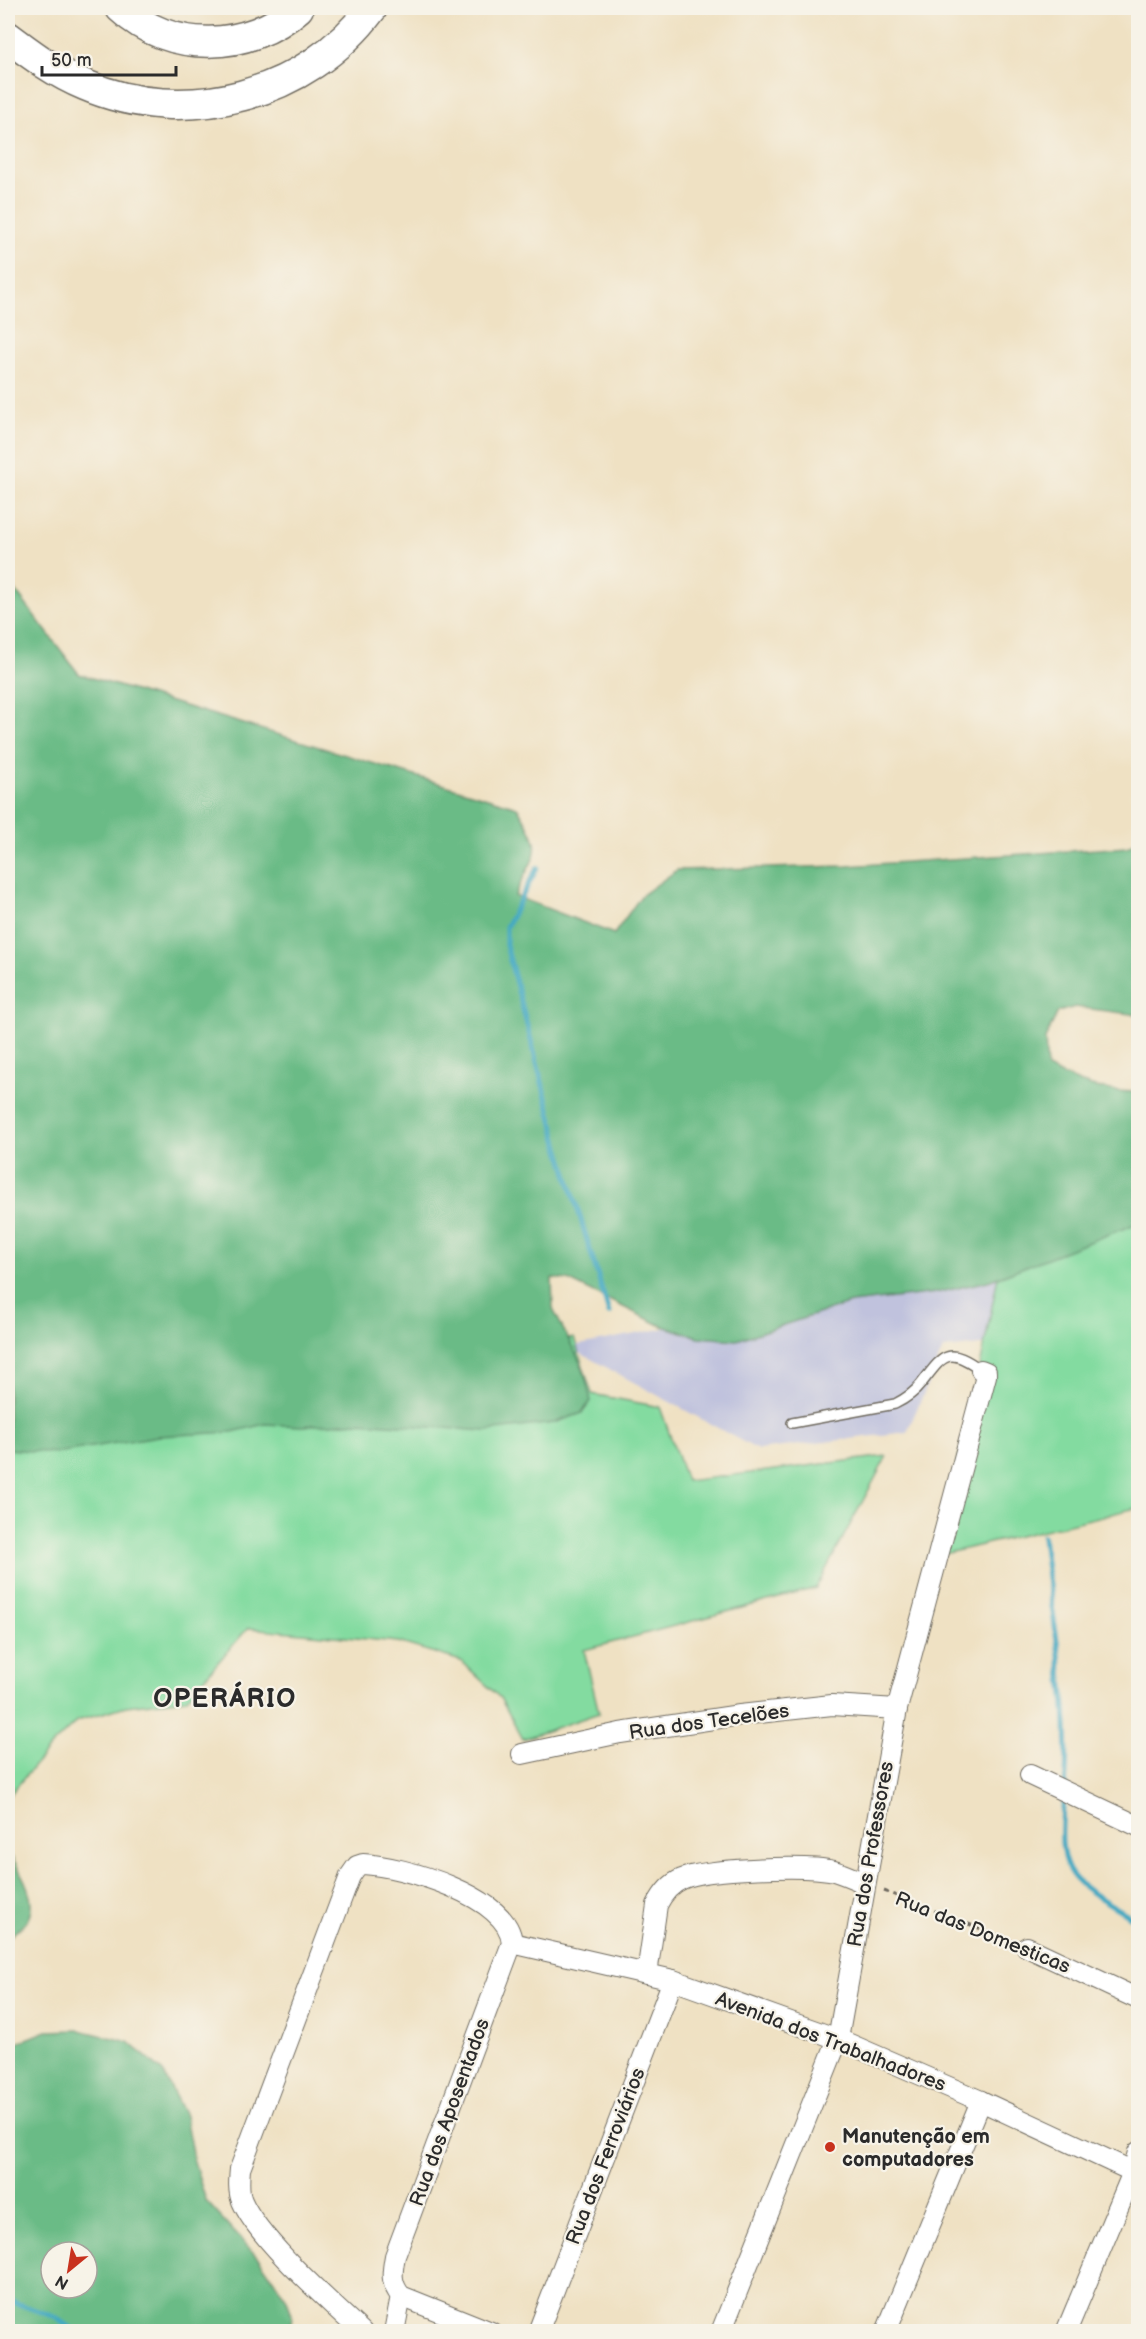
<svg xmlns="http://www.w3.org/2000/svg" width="1146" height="2339" viewBox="0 0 1146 2339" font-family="'Balsamiq Sans',sans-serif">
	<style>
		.industrial { fill: #c0c2dd }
		.green { fill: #83dba0; stroke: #578366; stroke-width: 1.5 }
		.forest { fill: #6abb86; stroke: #4a7358; stroke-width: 1.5; fill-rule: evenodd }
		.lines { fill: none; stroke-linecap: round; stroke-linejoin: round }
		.stream { stroke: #42a9c2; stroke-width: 5 }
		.lane-casing { stroke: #706b60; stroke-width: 12 }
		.street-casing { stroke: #706b60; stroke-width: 22 }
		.primary-casing { stroke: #706b60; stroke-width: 33 }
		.path { stroke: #706b60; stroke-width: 3; stroke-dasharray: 4.5 4.5; stroke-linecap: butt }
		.lane { stroke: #fff; stroke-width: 9 }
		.street { stroke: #fff; stroke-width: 20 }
		.primary { stroke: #fff; stroke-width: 30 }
		.poi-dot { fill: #c8321e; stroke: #f7f3e8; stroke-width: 2 }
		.labels { text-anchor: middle; stroke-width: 4.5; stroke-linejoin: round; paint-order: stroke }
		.street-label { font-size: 20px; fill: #2b2b2b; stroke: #f7f3e8 }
		.poi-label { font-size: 20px; font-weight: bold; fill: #2b2b2b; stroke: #f7f3e8; text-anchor: start }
		.district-label { font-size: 26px; font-weight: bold; letter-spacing: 1.5px; fill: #2b2b2b; stroke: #f7f3e8 }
	</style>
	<rect width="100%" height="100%" fill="#f7f3e8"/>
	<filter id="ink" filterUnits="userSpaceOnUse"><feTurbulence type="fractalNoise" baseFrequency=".0167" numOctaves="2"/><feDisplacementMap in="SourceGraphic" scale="12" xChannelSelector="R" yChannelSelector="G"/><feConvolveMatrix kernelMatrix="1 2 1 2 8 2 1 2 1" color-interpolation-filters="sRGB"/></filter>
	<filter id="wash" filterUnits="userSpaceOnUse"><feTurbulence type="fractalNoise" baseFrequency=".008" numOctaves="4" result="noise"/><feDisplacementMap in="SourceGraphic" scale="24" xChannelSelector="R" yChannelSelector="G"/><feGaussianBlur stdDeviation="1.35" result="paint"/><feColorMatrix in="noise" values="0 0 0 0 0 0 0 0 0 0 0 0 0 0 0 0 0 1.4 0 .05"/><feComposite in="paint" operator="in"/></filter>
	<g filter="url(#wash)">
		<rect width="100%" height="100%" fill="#efe1c3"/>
		<!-- industrial -->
		<polygon class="industrial" points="1023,1258 1037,1339 943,1349 907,1432 758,1450 569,1347"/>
		<!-- green -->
		<g class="green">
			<polygon points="1138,1168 1138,1510 1136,1508 935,1556 978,1377 1001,1261"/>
			<polygon points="574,1338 592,1394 660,1407 686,1481 887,1456 816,1588 584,1650 599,1713 523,1739 500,1698 461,1661 398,1642 248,1628 186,1699 126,1706 77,1721 50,1747 8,1797 8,1444 318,1383"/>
		</g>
		<!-- forest -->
		<g class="forest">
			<path d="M8 581 79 674 517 807C548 856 535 848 515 896L614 934 641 896 677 870 847 866 1127 847 1138 840V1015L1075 1007 1058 1012 1045 1039 1047 1068C1080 1084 1102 1092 1138 1092V1223L988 1281 936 1293 851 1303 737 1340 699 1337 662 1326 568 1280 552 1278 553 1309 583 1368 591 1401 582 1413 554 1423 487 1431 358 1422 302 1426 265 1424 232 1432 158 1436 56 1453 8 1449Z"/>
			<path d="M8 1851C19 1869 41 1901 26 1922 21 1928 13 1933 8 1938Z"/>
			<path d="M79 2030 129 2042 163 2072 185 2116 193 2158 206 2201 260 2260 287 2299 292 2315 290 2331H8V2044L17 2043 47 2031ZM51 2252H87V2288H51Z"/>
		</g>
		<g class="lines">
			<!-- stream -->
			<g class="stream">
				<polyline points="537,868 506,927 506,945 559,1147 609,1313"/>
				<path d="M1043 1536C1051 1620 1073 1703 1065 1788"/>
				<path d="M1064 1797C1055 1883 1071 1879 1138 1921"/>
				<polyline points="8,2300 57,2318 77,2332"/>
			</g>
		</g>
	</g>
	<g filter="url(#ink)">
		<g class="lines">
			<defs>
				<path id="lane" d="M792 1423 895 1404C905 1399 914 1393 921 1384 943 1356 947 1345 981 1370"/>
				<g id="street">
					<polyline points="522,1754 620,1733 740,1715 832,1705 897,1709"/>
					<polyline points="1030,1775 1138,1826"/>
					<polyline points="512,1943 673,1980 838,2039 981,2101 1138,2174"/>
					<polyline points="1027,1947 1138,1999"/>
					<path d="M647 1974 657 1905C663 1893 670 1884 682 1879 706 1868 807 1865 834 1871 844 1874 855 1879 864 1883"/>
					<path d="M362 2332C329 2301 259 2240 242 2201 238 2191 239 2180 240 2169L350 1876 357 1866 363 1864C402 1866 510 1896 512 1943L395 2256C392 2272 390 2283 401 2296L491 2332"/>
					<polyline points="394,2332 401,2296"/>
					<polyline points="538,2332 673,1980"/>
					<polyline points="721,2332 838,2039 897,1709 986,1376 986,1372 981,1370"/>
					<polyline points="886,2332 981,2101"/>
					<polyline points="1066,2332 1133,2172 1138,2152"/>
				</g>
				<g id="primary">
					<path d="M121 8C170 54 248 52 298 8"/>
					<path d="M8 37C32 55 56 73 85 85 185 128 307 96 372 8"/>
				</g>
			</defs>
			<!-- lane casing -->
			<use href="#lane" class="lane-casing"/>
			<!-- street casing -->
			<use href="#street" class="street-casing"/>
			<!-- primary casing -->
			<use href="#primary" class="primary-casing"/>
			<!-- path -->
			<polyline class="path" points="884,1891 1012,1941"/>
			<!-- lane -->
			<use href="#lane" class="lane"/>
			<!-- street -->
			<use href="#street" class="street"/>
			<!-- primary -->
			<use href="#primary" class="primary"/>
		</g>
	</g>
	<!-- markers -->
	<circle class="poi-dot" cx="830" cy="2147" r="6"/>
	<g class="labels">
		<!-- street labels -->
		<g class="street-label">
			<text transform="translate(709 1721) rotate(-8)" y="7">Rua dos Tecelões</text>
			<text transform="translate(870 1854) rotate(-80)" y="7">Rua dos Professores</text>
			<text transform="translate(983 1932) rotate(22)" y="7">Rua das Domesticas</text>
			<text transform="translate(831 2041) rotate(21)" y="7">Avenida dos Trabalhadores</text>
			<text transform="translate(449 2112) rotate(-70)" y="7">Rua dos Aposentados</text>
			<text transform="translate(605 2156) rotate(-69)" y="7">Rua dos Ferroviários</text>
		</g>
		<!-- poi labels -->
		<g class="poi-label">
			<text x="842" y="2143">Manutenção em<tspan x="842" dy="23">computadores</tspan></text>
		</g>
		<!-- district labels -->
		<g class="district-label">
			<text x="225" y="1707">OPERÁRIO</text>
		</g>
	</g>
	<!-- margin -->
	<rect width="1146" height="2339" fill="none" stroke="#f7f3e8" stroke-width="30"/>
	<!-- north arrow -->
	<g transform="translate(69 2270) rotate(210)"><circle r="28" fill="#f7f3e8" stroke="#a5a39c" stroke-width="1.5"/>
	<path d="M0-4.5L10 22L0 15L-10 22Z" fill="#c8321e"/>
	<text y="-9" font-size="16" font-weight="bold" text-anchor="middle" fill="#2b2b2b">N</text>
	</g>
	<!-- scale -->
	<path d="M42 66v9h134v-9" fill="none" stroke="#2b2b2b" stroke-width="3"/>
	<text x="51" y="66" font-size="18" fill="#2b2b2b" stroke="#f7f3e8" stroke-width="4.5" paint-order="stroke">50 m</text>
</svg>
